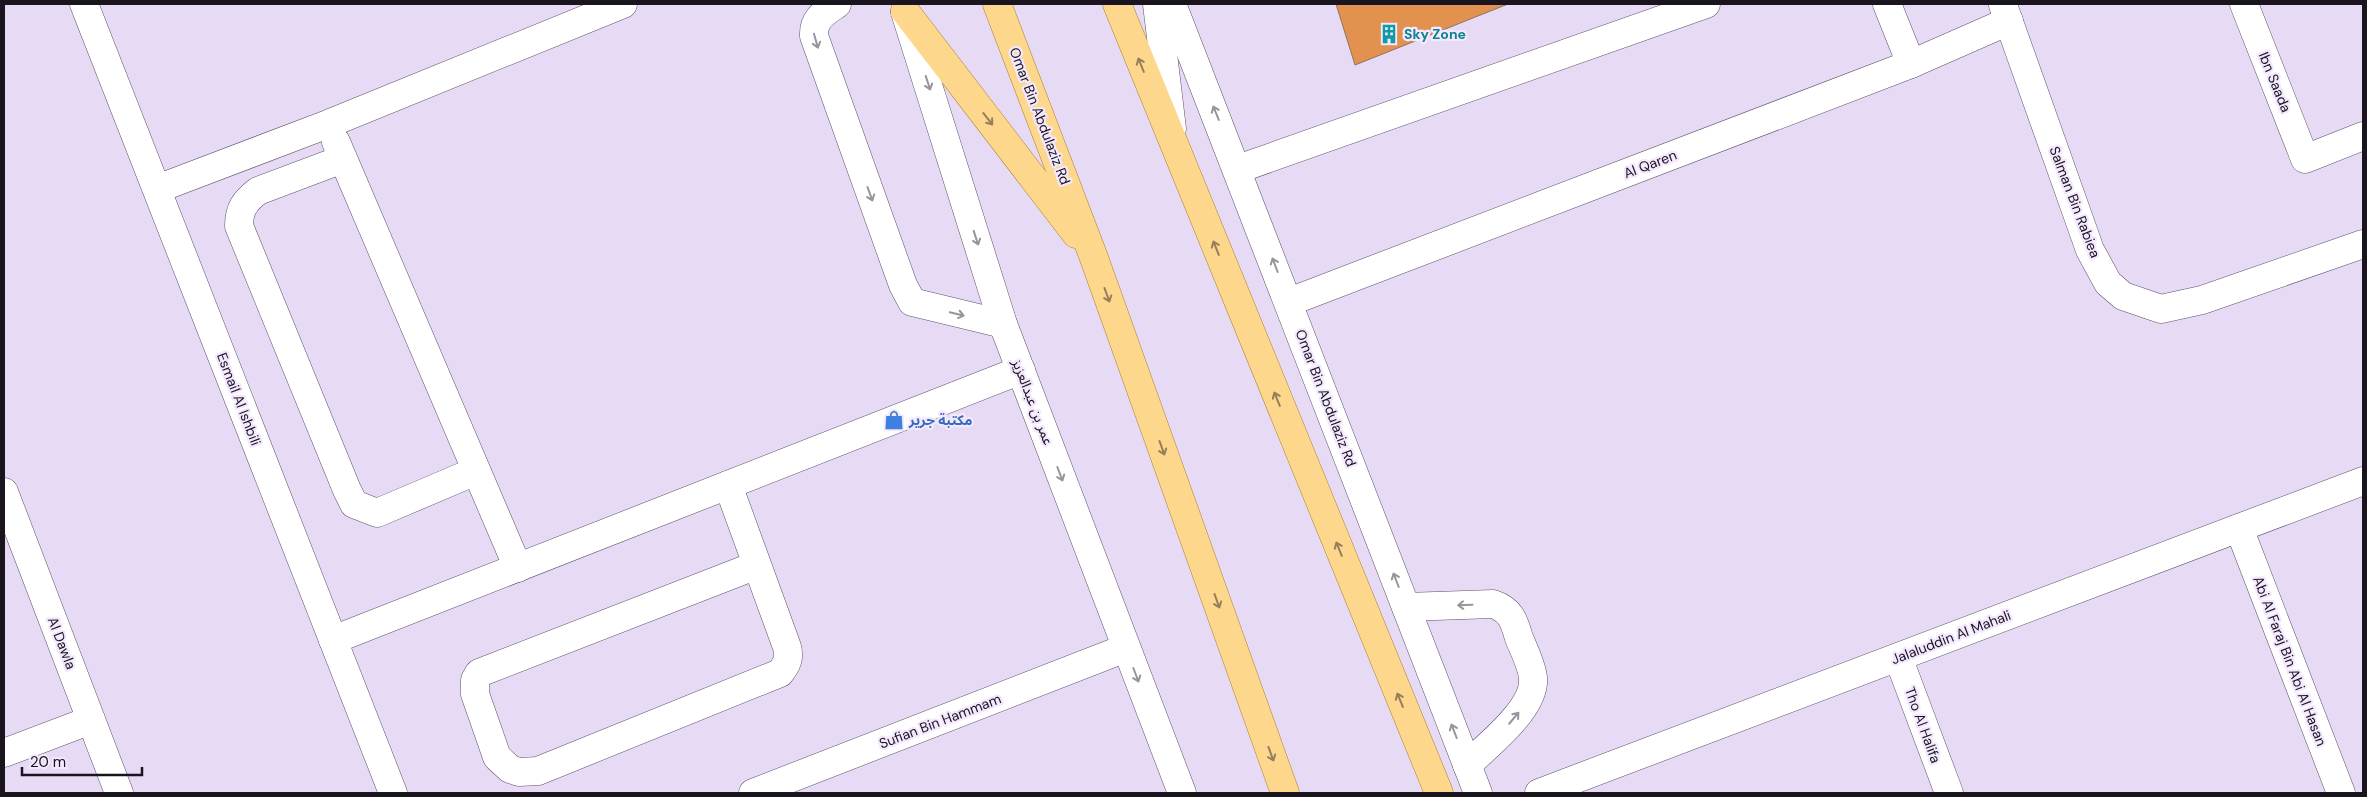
<svg xmlns="http://www.w3.org/2000/svg" width="2367" height="797" viewBox="0 0 2367 797" font-family="'DM Sans','Noto Sans Arabic',sans-serif">
	<style>
		.building { fill: #e3914e; stroke: #8c7564 }
		.lines { fill: none; stroke-linecap: round; stroke-linejoin: round }
		.minor-casing { stroke: #5d5168; stroke-width: 29 }
		.major-casing { stroke: #ab8233; stroke-width: 29 }
		.minor { stroke: #fff; stroke-width: 28 }
		.major { stroke: #fcd78c; stroke-width: 28 }
		.oneway { stroke: #98959a }
		.oneway2 { stroke: #967f5a }
		.labels { text-anchor: middle; stroke-width: 4.5; stroke-linejoin: round; paint-order: stroke }
		.culture-label { font-size: 14px; font-weight: bold; fill: #0d838f; stroke: #f3e8fe; text-anchor: start }
		.street-label { font-size: 14px; fill: #19141e; stroke: #f3e8fe }
		.shop-label { font-size: 14px; font-weight: bold; fill: #366cbe; stroke: #f3e8fe; text-anchor: start }
	</style>
	<rect width="100%" height="100%" fill="#e7daf4"/>
	<!-- building -->
	<polygon class="building" points="1336,4 1508,4 1355,65"/>
	<g class="lines">
		<defs>
			<g id="minor">
				<polyline points="84,4 393,793"/>
				<path d="M837 4C824 13 813 19 814 36L903 285 912 302 1003 324"/>
				<polyline points="1157,4 1172,129"/>
				<polyline points="1172,4 1478,793"/>
				<polyline points="1887,4 1911,64"/>
				<polyline points="2244,4 2305,159 2363,136"/>
				<polyline points="2003,5 2090,250 2108,283 2123,296 2161,309 2202,300 2363,244"/>
				<polyline points="905,12 1003,324 1182,793"/>
				<polyline points="336,142 518,568"/>
				<path d="M343 159 258 191C245 201 239 209 239 226L347 490 354 504 377 513 476 471"/>
				<polyline points="1238,169 1706,4"/>
				<polyline points="157,189 328,124 623,4"/>
				<polyline points="1289,302 1911,64 2009,21"/>
				<path d="M728 485 787 647C790 658 787 664 780 673L538 771 519 772 510 769 497 757 475 694V680L479 673 757 565"/>
				<polyline points="4,492 119,793"/>
				<polyline points="2239,528 2341,793"/>
				<path d="M1406 607 1493 604C1511 610 1514 621 1519 638 1524 650 1532 666 1533 678 1536 708 1487 746 1467 765"/>
				<polyline points="333,640 1021,370"/>
				<polyline points="1898,657 1949,793"/>
				<polyline points="4,753 91,720"/>
				<polyline points="753,793 1126,648"/>
				<polyline points="1539,793 2363,481"/>
			</g>
			<g id="major">
				<polyline points="997,4 1094,258 1285,793"/>
				<polyline points="1117,4 1439,793"/>
				<polyline points="905,11 1076,234"/>
			</g>
		</defs>
		<!-- minor casing -->
		<use href="#minor" class="minor-casing"/>
		<!-- major casing -->
		<use href="#major" class="major-casing"/>
		<!-- minor -->
		<use href="#minor" class="minor"/>
		<!-- major -->
		<use href="#major" class="major"/>
	</g>
	<!-- one-way arrows -->
	<defs><path id="oneway-shaft" d="M-6 0H5M1.5-3L5.5 0L1.5 3" fill="none" stroke-width="1.6" stroke-linecap="round" stroke-linejoin="round" transform="scale(1.25)"/></defs>
	<g class="oneway">
		<use href="#oneway-shaft" transform="translate(816 41) rotate(74)"/>
		<use href="#oneway-shaft" transform="translate(928 83) rotate(72)"/>
		<use href="#oneway-shaft" transform="translate(1216 113) rotate(-112)"/>
		<use href="#oneway-shaft" transform="translate(870 194) rotate(70)"/>
		<use href="#oneway-shaft" transform="translate(976 238) rotate(72)"/>
		<use href="#oneway-shaft" transform="translate(1275 265) rotate(-111)"/>
		<use href="#oneway-shaft" transform="translate(957 314) rotate(13)"/>
		<use href="#oneway-shaft" transform="translate(1060 474) rotate(69)"/>
		<use href="#oneway-shaft" transform="translate(1396 580) rotate(-111)"/>
		<use href="#oneway-shaft" transform="translate(1465 605) rotate(178)"/>
		<use href="#oneway-shaft" transform="translate(1136 675) rotate(69)"/>
		<use href="#oneway-shaft" transform="translate(1514 718) rotate(-50)"/>
		<use href="#oneway-shaft" transform="translate(1454 731) rotate(-111)"/>
	</g>
	<g class="oneway2">
		<use href="#oneway-shaft" transform="translate(1141 65) rotate(-112)"/>
		<use href="#oneway-shaft" transform="translate(988 119) rotate(52)"/>
		<use href="#oneway-shaft" transform="translate(1216 248) rotate(-112)"/>
		<use href="#oneway-shaft" transform="translate(1107 295) rotate(70)"/>
		<use href="#oneway-shaft" transform="translate(1277 399) rotate(-112)"/>
		<use href="#oneway-shaft" transform="translate(1162 448) rotate(70)"/>
		<use href="#oneway-shaft" transform="translate(1339 549) rotate(-112)"/>
		<use href="#oneway-shaft" transform="translate(1217 601) rotate(70)"/>
		<use href="#oneway-shaft" transform="translate(1400 700) rotate(-112)"/>
		<use href="#oneway-shaft" transform="translate(1271 754) rotate(70)"/>
	</g>
	<!-- icons -->
	<defs>
		<symbol id="building-bare" viewBox="-9 -9 18 18"><path d="M-4-6H4V6H1V3H-1V6H-4ZM-2.5-4.3h1.7v1.8h-1.7ZM.8-4.3h1.7v1.8H.8ZM-2.5-1h1.7V.8h-1.7ZM.8-1h1.7V.8H.8Z" fill="#0f9aa8" stroke="#f3e8fe" stroke-width="2.5" paint-order="stroke"/></symbol>
		<symbol id="shop-bare" viewBox="-9 -9 18 18"><path d="M-5-2.5h2.3a2.7 3.5 0 0 1 5.4 0H5L5.5 6h-11ZM-1.5-2.5h3a1.5 2.3 0 0 0-3 0Z" fill="#3f7fe0" stroke="#f3e8fe" stroke-width="2.5" paint-order="stroke"/></symbol>
	</defs>
	<g fill-rule="evenodd">
		<use href="#building-bare" x="1375" y="20" width="28" height="28"/>
		<use href="#shop-bare" x="880" y="406" width="28" height="28"/>
	</g>
	<g class="labels">
		<!-- culture labels -->
		<g class="culture-label">
			<text x="1404" y="39">Sky Zone</text>
		</g>
		<!-- street labels -->
		<g class="street-label">
			<text transform="translate(2275 82) rotate(68)" y="5">Ibn Saada</text>
			<text transform="translate(1040 116) rotate(69)" y="5">Omar Bin Abdulaziz Rd</text>
			<text transform="translate(1650 164) rotate(-21)" y="5">Al Qaren</text>
			<text transform="translate(2075 202) rotate(69)" y="5">Salman Bin Rabiea</text>
			<text transform="translate(1326 398) rotate(69)" y="5">Omar Bin Abdulaziz Rd</text>
			<text transform="translate(239 399) rotate(69)" y="5">Esmail Al Ishbili</text>
			<text transform="translate(1033 402) rotate(69)" y="5">عمر بن عبدالعزيز</text>
			<text transform="translate(1951 637) rotate(-21)" y="5">Jalaluddin Al Mahali</text>
			<text transform="translate(62 643) rotate(69)" y="5">Al Dawla</text>
			<text transform="translate(2290 661) rotate(69)" y="5">Abi Al Faraj Bin Abi Al Hasan</text>
			<text transform="translate(940 721) rotate(-21)" y="5">Sufian Bin Hammam</text>
			<text transform="translate(1923 725) rotate(70)" y="5">Tho Al Halifa</text>
		</g>
		<!-- shop labels -->
		<g class="shop-label">
			<text x="909" y="425">مكتبة جرير</text>
		</g>
	</g>
	<!-- border -->
	<rect width="2367" height="797" fill="none" stroke="#19141e" stroke-width="10"/>
	<!-- scale -->
	<path d="M22 767v8h120v-8" fill="none" stroke="#19141e" stroke-width="2.5"/>
	<text x="30" y="767" font-size="15" fill="#19141e" stroke="#f3e8fe" stroke-width="4" paint-order="stroke">20 m</text>
</svg>
